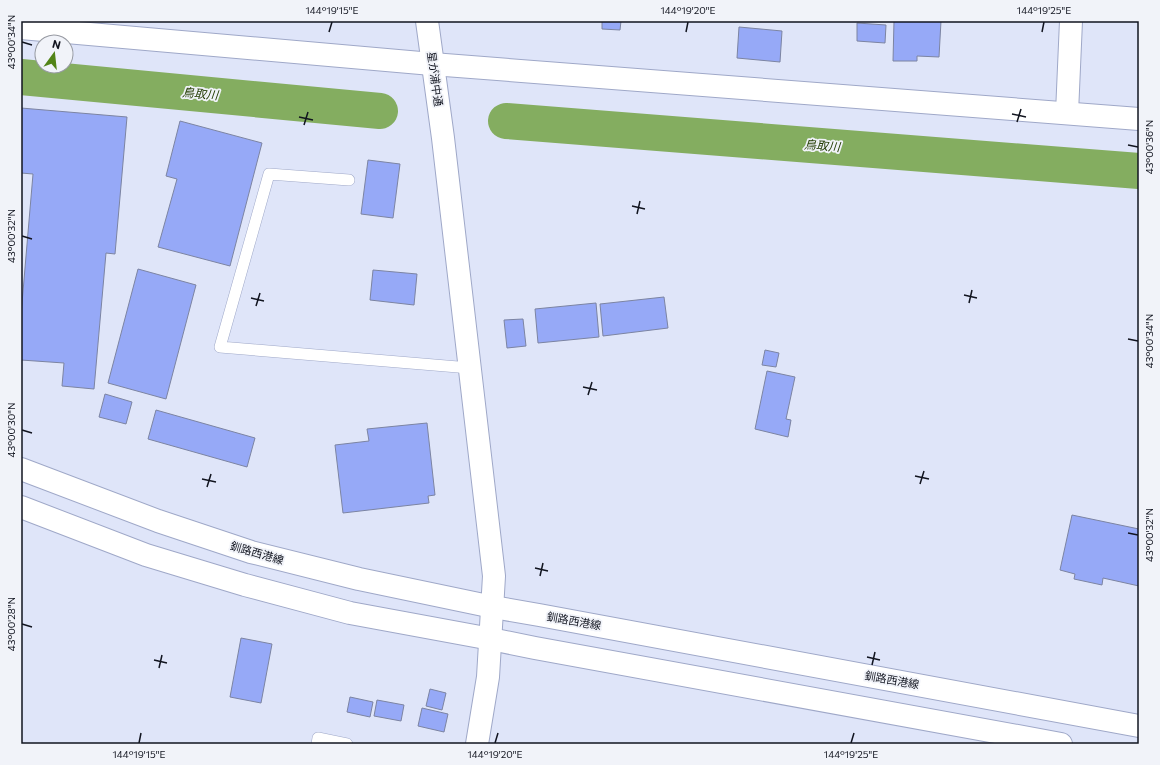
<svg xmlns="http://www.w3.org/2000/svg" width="1160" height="765" viewBox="0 0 1160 765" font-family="Commissioner,'Noto Sans JP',sans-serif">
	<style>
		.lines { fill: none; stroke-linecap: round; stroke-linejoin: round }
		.river { stroke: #84ad60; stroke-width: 36 }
		.building { fill: #96a9f7; stroke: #7c84a2 }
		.lane-casing { stroke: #9fa8c8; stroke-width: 12 }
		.street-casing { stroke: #9fa8c8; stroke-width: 24 }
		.secondary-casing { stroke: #9fa8c8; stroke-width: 24 }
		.lane { stroke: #fff; stroke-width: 11 }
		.street { stroke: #fff; stroke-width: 22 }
		.secondary { stroke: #fff; stroke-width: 22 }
		.ticks { fill: none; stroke: #11141f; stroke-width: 1.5 }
		.labels { text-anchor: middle; stroke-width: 3.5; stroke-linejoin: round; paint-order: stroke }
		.street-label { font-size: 11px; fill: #11141f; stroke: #f1f3f9 }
		.water-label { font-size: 12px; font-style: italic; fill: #223c02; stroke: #f1f3f9 }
		.neatline { fill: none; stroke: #11141f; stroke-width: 1.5 }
		.ticks-label { font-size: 10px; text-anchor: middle; fill: #11141f }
	</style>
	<rect width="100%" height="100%" fill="#dfe5f9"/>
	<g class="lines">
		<!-- river -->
		<g class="river">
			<polyline points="21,77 380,111"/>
			<polyline points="506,121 1139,171"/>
		</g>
	</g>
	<!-- building -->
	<g class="building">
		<polygon points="602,21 621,21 620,30 602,29"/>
		<polygon points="894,21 941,21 939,57 917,56 917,61 893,61"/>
		<polygon points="857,23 886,25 885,43 857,41"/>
		<polygon points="739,27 782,31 780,62 737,58"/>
		<polygon points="21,108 127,117 115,254 106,253 94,389 62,386 64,363 21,360 21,315 33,174 21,173"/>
		<polygon points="180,121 262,143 230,266 158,247 177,179 166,176"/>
		<polygon points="368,160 400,164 393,218 361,214"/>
		<polygon points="138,269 196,285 166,399 108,383"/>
		<polygon points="373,270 417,274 414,305 370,300"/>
		<polygon points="664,297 668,328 603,336 600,304"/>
		<polygon points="596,303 599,337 538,343 535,309"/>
		<polygon points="523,319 526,346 507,348 504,320"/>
		<polygon points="765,350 779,353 776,367 762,365"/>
		<polygon points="767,371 795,377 786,419 791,420 788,437 755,429"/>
		<polygon points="105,394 132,402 126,424 99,417"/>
		<polygon points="156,410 255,438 247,467 148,439"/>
		<polygon points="427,423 435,495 428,496 429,503 343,513 335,445 369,441 367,429"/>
		<polygon points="1072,515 1139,529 1139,586 1103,578 1102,585 1074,579 1075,574 1060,570"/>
		<polygon points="241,638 272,644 261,703 230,697"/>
		<polygon points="430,689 446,693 442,710 426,706"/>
		<polygon points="350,697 373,702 370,717 347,712"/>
		<polygon points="377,700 404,705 401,721 374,716"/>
		<polygon points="422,708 448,714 444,732 418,726"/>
	</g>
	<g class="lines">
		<defs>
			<g id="lane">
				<polyline points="349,180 269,174 220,347 470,368"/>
				<polyline points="317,744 318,738 347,744"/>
			</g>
			<g id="street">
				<polyline points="427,21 443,138 494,576 488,677 477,744"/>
				<polyline points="21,28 432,64 1139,119"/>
				<polyline points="1067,113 1071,21"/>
			</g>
			<g id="secondary">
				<polyline points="21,469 158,521 251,552 359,579 493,607 539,615 1139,726"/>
				<polyline points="21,507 146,555 245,585 350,613 491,639 535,648 1061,744"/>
			</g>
		</defs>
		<!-- lane casing -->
		<use href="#lane" class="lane-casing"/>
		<!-- street casing -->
		<use href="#street" class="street-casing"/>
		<!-- secondary casing -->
		<use href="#secondary" class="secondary-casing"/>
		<!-- lane -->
		<use href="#lane" class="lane"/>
		<!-- street -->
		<use href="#street" class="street"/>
		<!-- secondary -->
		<use href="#secondary" class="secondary"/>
	</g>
	<!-- ticks -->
	<path class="ticks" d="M329 32 332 22M686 32 688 22M1042 32 1044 22M22 42 32 45M1012 114 1026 117M299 117 313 120M1017 122 1021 109M304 125 308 112M1128 145 1138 147M632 206 645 209M637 214 640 201M22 236 32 239M964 295 977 298M251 298 264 301M969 303 972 290M256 306 260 293M1128 339 1138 341M583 387 597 390M588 395 592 382M22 430 32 433M915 476 929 479M202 479 216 482M920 484 924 471M207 487 211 474M1128 533 1138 535M535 568 548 571M540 576 543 563M22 624 32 627M867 657 880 660M154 660 167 663M872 665 875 652M159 668 162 655M139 743 141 733M495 743 498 733M851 743 854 733"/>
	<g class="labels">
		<!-- street labels -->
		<g class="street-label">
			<text transform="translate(435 79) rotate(82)" y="4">星が浦中通</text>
			<text transform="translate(257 553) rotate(16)" y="4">釧路西港線</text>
			<text transform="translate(574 621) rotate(10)" y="4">釧路西港線</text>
			<text transform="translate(892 680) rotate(10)" y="4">釧路西港線</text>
		</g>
		<!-- water labels -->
		<g class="water-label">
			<text transform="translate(200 94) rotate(5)" y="4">鳥取川</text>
			<text transform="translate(822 146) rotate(4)" y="4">鳥取川</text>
		</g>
	</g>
	<!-- border -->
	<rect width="1160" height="765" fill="none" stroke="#f1f3f9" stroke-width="44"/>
	<!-- north arrow -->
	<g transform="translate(54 54) rotate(15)"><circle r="19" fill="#f1f3f9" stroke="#979aa2"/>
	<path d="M0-3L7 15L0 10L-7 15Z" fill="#528417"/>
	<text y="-6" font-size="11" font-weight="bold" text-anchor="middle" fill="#11141f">N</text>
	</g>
	<rect x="22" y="22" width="1116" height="721" class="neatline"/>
	<g class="ticks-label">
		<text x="332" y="14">144°19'15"E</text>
		<text x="688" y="14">144°19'20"E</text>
		<text x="1044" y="14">144°19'25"E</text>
		<text transform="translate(11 42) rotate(-90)" y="4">43°00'34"N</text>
		<text transform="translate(1149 147) rotate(-90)" y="4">43°00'36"N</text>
		<text transform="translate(11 236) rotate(-90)" y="4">43°00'32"N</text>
		<text transform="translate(1149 341) rotate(-90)" y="4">43°00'34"N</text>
		<text transform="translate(11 430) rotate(-90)" y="4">43°00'30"N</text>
		<text transform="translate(1149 535) rotate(-90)" y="4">43°00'32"N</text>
		<text transform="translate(11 624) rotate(-90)" y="4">43°00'28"N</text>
		<text x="139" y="758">144°19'15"E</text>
		<text x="495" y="758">144°19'20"E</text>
		<text x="851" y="758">144°19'25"E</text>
	</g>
</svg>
